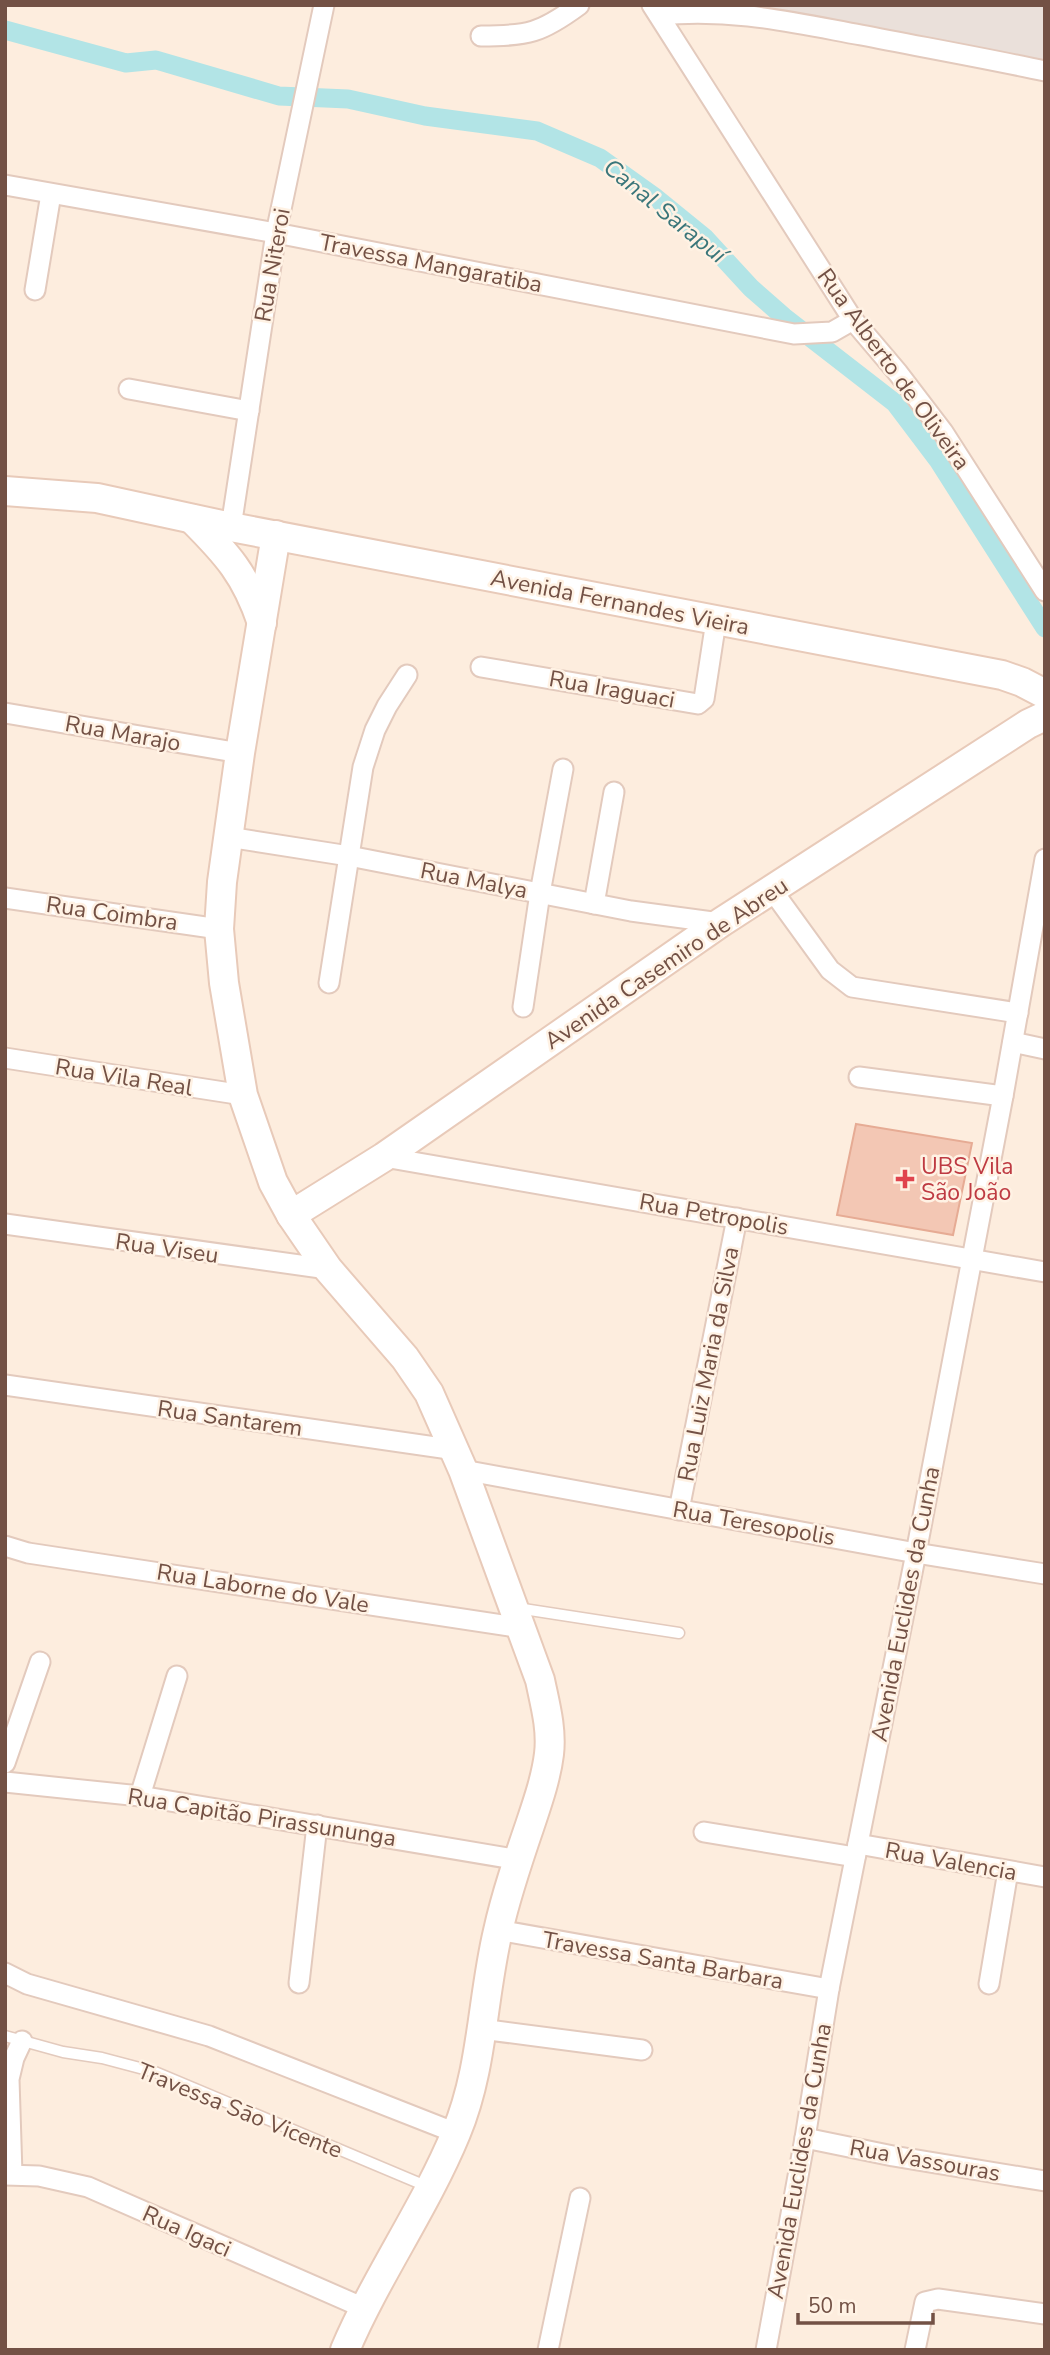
<svg xmlns="http://www.w3.org/2000/svg" width="1050" height="2355" viewBox="0 0 1050 2355" font-family="'Nunito Sans',sans-serif">
	<style>
		.industrial { fill: #eae0da }
		.lines { fill: none; stroke-linecap: round; stroke-linejoin: round }
		.canal { stroke: #b2e4e6; stroke-width: 19 }
		.building { fill: #f3c7b4; stroke: #e6ab94; stroke-width: 2 }
		.lane-casing { stroke: #e3cabd; stroke-width: 13 }
		.street-casing { stroke: #e3cabd; stroke-width: 23 }
		.secondary-casing { stroke: #e8cab9; stroke-width: 32 }
		.lane { stroke: #fff; stroke-width: 10 }
		.street { stroke: #fff; stroke-width: 19 }
		.secondary { stroke: #fff; stroke-width: 28 }
		.health-dot { fill: #e0444e; stroke: #fff2e4; stroke-width: 2.5 }
		.labels { text-anchor: middle; stroke-width: 5; stroke-linejoin: round; paint-order: stroke }
		.street-label { font-size: 23px; fill: #735145; stroke: #fff2e4 }
		.health-label { font-size: 23px; fill: #be3a42; stroke: #fff2e4; text-anchor: start }
		.water-label { font-size: 24px; font-style: italic; fill: #3a767a; stroke: #fff2e4 }
	</style>
	<rect width="100%" height="100%" fill="#fdedde"/>
	<!-- industrial -->
	<polygon class="industrial" points="754,5 1045,5 1045,63 1009,56"/>
	<g class="lines">
		<!-- canal -->
		<polyline class="canal" points="5,30 126,63 156,60 279,96 348,99 425,116 537,131 600,158 656,198 704,237 751,288 784,317 895,403 938,460 1045,628"/>
	</g>
	<!-- building -->
	<polygon class="building" points="856,1124 972,1143 953,1235 837,1215"/>
	<g class="lines">
		<defs>
			<g id="lane">
				<polyline points="517,1608 679,1633"/>
				<polyline points="5,2036 63,2052 102,2058 155,2072 426,2186"/>
			</g>
			<g id="street">
				<polyline points="652,5 853,320 898,373 943,432 1045,591"/>
				<path d="M659 15C732 8 790 22 861 35 922 47 984 58 1045 71"/>
				<path d="M481 36C528 36 541 33 579 5"/>
				<polyline points="5,185 276,233 794,334 832,332 853,320"/>
				<polyline points="35,290 51,194"/>
				<polyline points="129,389 249,411"/>
				<polyline points="231,527 276,233 324,5"/>
				<polyline points="481,667 698,704 704,699 716,621"/>
				<polyline points="5,713 240,753"/>
				<polyline points="228,837 349,856 631,911 720,923"/>
				<polyline points="772,890 830,970 852,987 1018,1013"/>
				<polyline points="5,898 219,929"/>
				<polyline points="594,904 614,792"/>
				<polyline points="329,983 363,767 375,730 387,706 407,675"/>
				<polyline points="523,1007 540,893 563,769"/>
				<polyline points="1013,1042 1045,1049"/>
				<polyline points="5,1058 243,1095"/>
				<polyline points="859,1077 1003,1096"/>
				<polyline points="384,1157 1045,1272"/>
				<polyline points="5,1224 328,1269"/>
				<polyline points="5,1385 456,1450"/>
				<polyline points="463,1470 916,1553 1045,1574"/>
				<polyline points="679,1510 737,1218"/>
				<polyline points="5,1546 28,1553 522,1628"/>
				<polyline points="5,1763 40,1662"/>
				<polyline points="5,1782 140,1796 519,1860"/>
				<polyline points="140,1796 177,1676"/>
				<polyline points="704,1832 855,1857"/>
				<polyline points="858,1844 1045,1877"/>
				<polyline points="498,1930 829,1989"/>
				<polyline points="5,1973 27,1984 209,2036 456,2133"/>
				<polyline points="299,1983 317,1825"/>
				<polyline points="989,1984 1008,1871"/>
				<polyline points="481,2029 642,2050"/>
				<polyline points="805,2138 893,2156 1045,2181"/>
				<polyline points="12,2174 9,2079 14,2058 22,2041"/>
				<polyline points="5,2175 39,2176 88,2187 364,2308"/>
				<polyline points="548,2350 580,2198"/>
				<polyline points="766,2350 805,2138 829,1989 916,1553 1003,1096 1045,859"/>
				<polyline points="915,2350 925,2302 938,2299 1045,2314"/>
			</g>
			<g id="secondary">
				<polyline points="5,491 97,498 231,527 1002,675 1022,682 1045,694"/>
				<path d="M192 519C227 554 246 575 262 623"/>
				<path d="M276 535 240 753 222 882 219 929 224 983 243 1095 273 1182 291 1215 328 1269 405 1358 429 1393 463 1470 540 1680C545 1704 552 1729 549 1754 546 1778 538 1801 530 1825 518 1860 506 1895 498 1931 482 1998 483 2069 456 2133 425 2208 377 2275 345 2350"/>
				<polyline points="291,1215 384,1157 720,923 1028,724 1045,716"/>
			</g>
		</defs>
		<!-- lane casing -->
		<use href="#lane" class="lane-casing"/>
		<!-- street casing -->
		<use href="#street" class="street-casing"/>
		<!-- secondary casing -->
		<use href="#secondary" class="secondary-casing"/>
		<!-- lane -->
		<use href="#lane" class="lane"/>
		<!-- street -->
		<use href="#street" class="street"/>
		<!-- secondary -->
		<use href="#secondary" class="secondary"/>
	</g>
	<!-- markers -->
	<path class="health-dot" d="M901.5 1168.5h7v7h7v7h-7v7h-7v-7h-7v-7h7z"/>
	<g class="labels">
		<!-- street labels -->
		<g class="street-label">
			<text transform="translate(431 263) rotate(11)" y="8">Travessa Mangaratiba</text>
			<text transform="translate(272 265) rotate(-80)" y="8">Rua Niteroi</text>
			<text transform="translate(894 369) rotate(54)" y="8">Rua Alberto de Oliveira</text>
			<text transform="translate(620 602) rotate(11)" y="8">Avenida Fernandes Vieira</text>
			<text transform="translate(612 689) rotate(10)" y="8">Rua Iraguaci</text>
			<text transform="translate(123 733) rotate(10)" y="8">Rua Marajo</text>
			<text transform="translate(474 880) rotate(11)" y="8">Rua Malya</text>
			<text transform="translate(112 913) rotate(8)" y="8">Rua Coimbra</text>
			<text transform="translate(666 963) rotate(-34)" y="8">Avenida Casemiro de Abreu</text>
			<text transform="translate(124 1077) rotate(9)" y="8">Rua Vila Real</text>
			<text transform="translate(714 1214) rotate(10)" y="8">Rua Petropolis</text>
			<text transform="translate(167 1248) rotate(8)" y="8">Rua Viseu</text>
			<text transform="translate(708 1364) rotate(-79)" y="8">Rua Luiz Maria da Silva</text>
			<text transform="translate(230 1418) rotate(8)" y="8">Rua Santarem</text>
			<text transform="translate(754 1523) rotate(10)" y="8">Rua Teresopolis</text>
			<text transform="translate(263 1588) rotate(9)" y="8">Rua Laborne do Vale</text>
			<text transform="translate(905 1604) rotate(-79)" y="8">Avenida Euclides da Cunha</text>
			<text transform="translate(262 1817) rotate(9)" y="8">Rua Capitão Pirassununga</text>
			<text transform="translate(951 1861) rotate(10)" y="8">Rua Valencia</text>
			<text transform="translate(663 1960) rotate(10)" y="8">Travessa Santa Barbara</text>
			<text transform="translate(240 2110) rotate(22)" y="8">Travessa Sāo Vicente</text>
			<text transform="translate(925 2160) rotate(10)" y="8">Rua Vassouras</text>
			<text transform="translate(799 2161) rotate(-80)" y="8">Avenida Euclides da Cunha</text>
			<text transform="translate(187 2231) rotate(24)" y="8">Rua Igaci</text>
		</g>
		<!-- health labels -->
		<g class="health-label">
			<text x="921" y="1174">UBS Vila<tspan x="921" dy="26">São João</tspan></text>
		</g>
		<!-- water labels -->
		<g class="water-label">
			<text transform="translate(665 211) rotate(39)" y="8">Canal Sarapuí</text>
		</g>
	</g>
	<!-- border -->
	<rect width="1050" height="2355" fill="none" stroke="#735145" stroke-width="14"/>
	<!-- scale -->
	<path d="M798 2313v10h135v-10" fill="none" stroke="#735145" stroke-width="3.5"/>
	<text x="808" y="2313" font-size="21" fill="#735145" stroke="#fff2e4" stroke-width="5" paint-order="stroke">50 m</text>
</svg>
